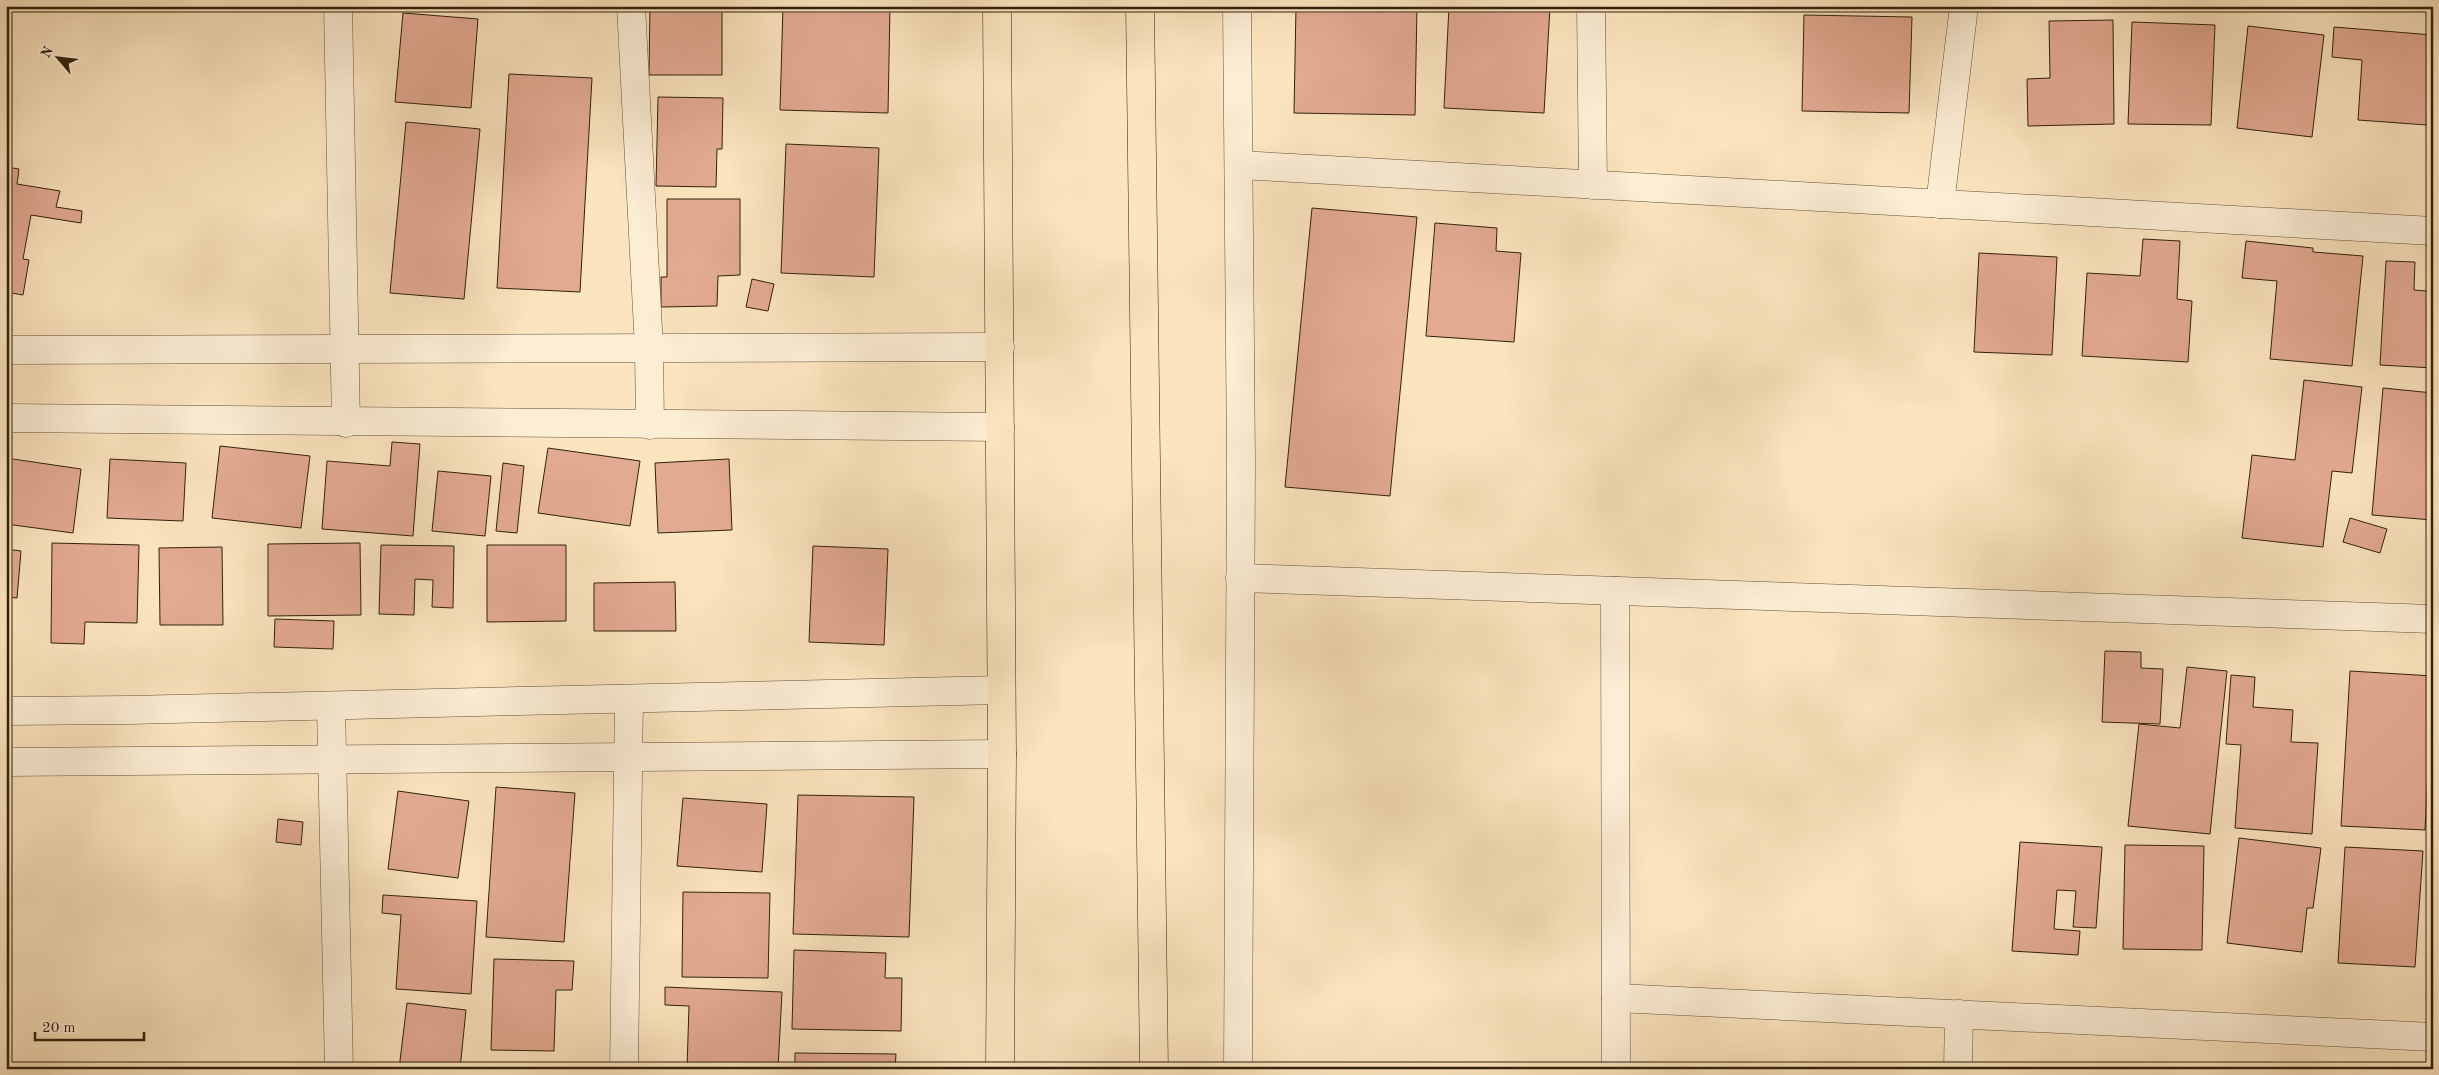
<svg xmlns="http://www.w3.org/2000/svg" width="2439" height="1075" viewBox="0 0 2439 1075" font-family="'Old Standard TT',serif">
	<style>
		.building { fill: #e3aa92; stroke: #31210d }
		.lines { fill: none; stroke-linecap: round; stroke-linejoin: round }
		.street-casing { stroke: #645239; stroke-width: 29 }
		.primary-casing { stroke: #31210d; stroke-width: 29 }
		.street { stroke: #fcedd5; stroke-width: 28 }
		.primary { stroke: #fbe4be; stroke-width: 28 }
	</style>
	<rect width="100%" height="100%" fill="#fbe4be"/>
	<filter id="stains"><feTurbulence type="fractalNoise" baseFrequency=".004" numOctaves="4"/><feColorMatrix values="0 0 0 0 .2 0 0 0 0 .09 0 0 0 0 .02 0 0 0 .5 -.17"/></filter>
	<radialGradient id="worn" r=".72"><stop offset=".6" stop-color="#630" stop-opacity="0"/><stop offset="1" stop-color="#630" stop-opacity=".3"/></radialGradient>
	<!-- building -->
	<g class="building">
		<polygon points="650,6 722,6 722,75 649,75"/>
		<polygon points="783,6 890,6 888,113 780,110"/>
		<polygon points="1296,6 1417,6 1415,115 1294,113"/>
		<polygon points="1449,6 1550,6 1544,113 1444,108"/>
		<polygon points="2349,6 2433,6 2433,12 2349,8"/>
		<polygon points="403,13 478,19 471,108 395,102"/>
		<polygon points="1804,15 1912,17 1909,113 1802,111"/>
		<polygon points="2113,20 2114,124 2028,126 2027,79 2050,78 2049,21"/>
		<polygon points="2132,22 2215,25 2211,125 2128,124"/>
		<polygon points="2248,26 2324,35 2312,137 2237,128"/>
		<polygon points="2334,27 2433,35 2433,104 2428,104 2427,125 2358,120 2362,60 2332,57"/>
		<polygon points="509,74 592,78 580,292 497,288"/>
		<polygon points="658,97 723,98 722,149 717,149 716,187 656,186"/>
		<polygon points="406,122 480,129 464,299 390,293"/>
		<polygon points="786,144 879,148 874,277 781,273"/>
		<polygon points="6,167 19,169 17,184 60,191 56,207 82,211 81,223 31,215 23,259 29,260 23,295 6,292"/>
		<polygon points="667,199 740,199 740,275 718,276 717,306 661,307 661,277 667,277"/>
		<polygon points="1312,208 1417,217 1390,496 1285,487"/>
		<polygon points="1435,223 1497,228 1496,251 1521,253 1514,342 1426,336"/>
		<polygon points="2143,239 2180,241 2177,299 2192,301 2188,362 2082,356 2087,273 2140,276"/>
		<polygon points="2246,241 2313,248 2313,252 2363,256 2352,366 2270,359 2277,281 2242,278"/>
		<polygon points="1979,253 2057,257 2052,355 1974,352"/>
		<polygon points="2386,261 2415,262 2414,290 2428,291 2430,267 2433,267 2433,368 2380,365"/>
		<polygon points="752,279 774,284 768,311 746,307"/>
		<polygon points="2304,380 2362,387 2352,473 2332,471 2323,547 2242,538 2252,455 2295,460"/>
		<polygon points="2383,388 2433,393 2433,551 2429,551 2432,520 2372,515"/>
		<polygon points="392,442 420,444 413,536 322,529 327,461 390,466"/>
		<polygon points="220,446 310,456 301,528 212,518"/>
		<polygon points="548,448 640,461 630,526 538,513"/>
		<polygon points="6,458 81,469 73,533 6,524"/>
		<polygon points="110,459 186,463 183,521 107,518"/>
		<polygon points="729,459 732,530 658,533 655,463"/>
		<polygon points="503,463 524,466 517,533 496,531"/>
		<polygon points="438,471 491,476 485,536 432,531"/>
		<polygon points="2350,518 2387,529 2380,553 2343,542"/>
		<polygon points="52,543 139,545 137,623 85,622 84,644 51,643"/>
		<polygon points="360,543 361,615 268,616 268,544"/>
		<polygon points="381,545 454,546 453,608 432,607 433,580 415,579 414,615 379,614"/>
		<polygon points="487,545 566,545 566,621 487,622"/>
		<polygon points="813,546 888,549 884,645 809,642"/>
		<polygon points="222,547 223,625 160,625 159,548"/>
		<polygon points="6,549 21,551 17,598 6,597"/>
		<polygon points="675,582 676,631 594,631 594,583"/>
		<polygon points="275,619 334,621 333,649 274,647"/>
		<polygon points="2105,651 2141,652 2141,668 2163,669 2160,724 2102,722"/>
		<polygon points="2187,667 2227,671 2210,834 2128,826 2139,724 2180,728"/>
		<polygon points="2350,671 2433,676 2425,830 2341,826"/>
		<polygon points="2231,675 2255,677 2253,707 2293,710 2291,742 2318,743 2312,834 2235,828 2241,745 2226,744"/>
		<polygon points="496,787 575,793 564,942 486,937"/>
		<polygon points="398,791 469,801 458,878 388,869"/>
		<polygon points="798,795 914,797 909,937 793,934"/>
		<polygon points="683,798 767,804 762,872 677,866"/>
		<polygon points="278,819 303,822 301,845 276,842"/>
		<polygon points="2239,838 2321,848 2313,908 2307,908 2302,952 2227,943"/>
		<polygon points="2020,842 2102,847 2096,928 2073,927 2076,891 2057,890 2054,929 2080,931 2078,955 2012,951"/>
		<polygon points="2125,845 2204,846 2202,950 2123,949"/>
		<polygon points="2345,847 2423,851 2415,967 2338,963"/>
		<polygon points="683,892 770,893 768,978 682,977"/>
		<polygon points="383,895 477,901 471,994 396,989 401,915 382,913"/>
		<polygon points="794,950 886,953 885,978 902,978 901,1031 792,1029"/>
		<polygon points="494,959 574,961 572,990 556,990 554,1051 491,1050"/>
		<polygon points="665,987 782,992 778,1069 687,1069 689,1006 665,1005"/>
		<polygon points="407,1003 466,1010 460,1069 399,1069"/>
		<polygon points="795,1053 896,1054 895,1069 795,1069"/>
	</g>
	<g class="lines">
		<defs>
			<g id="street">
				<polyline points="338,6 346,423"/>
				<polyline points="631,6 649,348 650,425"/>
				<polyline points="1237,6 1241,462 1238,1069"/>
				<polyline points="1591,6 1593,185"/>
				<polyline points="1239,165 2433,231"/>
				<polyline points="1940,204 1964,6"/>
				<polyline points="6,350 1000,347"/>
				<polyline points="6,418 1000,427"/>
				<polyline points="1240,578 2433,619"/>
				<polyline points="1615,591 1616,1069"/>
				<polyline points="331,706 339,1069"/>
				<polyline points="6,711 130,710 1001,690"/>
				<polyline points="6,762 1002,754"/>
				<polyline points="1616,998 2433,1037"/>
				<polyline points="624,1069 629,699"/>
				<polyline points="1958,1069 1959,1014"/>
			</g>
			<g id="primary">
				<polyline points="997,6 1002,754 1000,1069"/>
				<polyline points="1140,6 1154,1069"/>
			</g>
		</defs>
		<!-- street casing -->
		<use href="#street" class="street-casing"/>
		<!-- primary casing -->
		<use href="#primary" class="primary-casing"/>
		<!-- street -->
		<use href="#street" class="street"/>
		<!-- primary -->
		<use href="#primary" class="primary"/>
	</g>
	<!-- margin -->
	<rect width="2439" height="1075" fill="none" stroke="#fbe4be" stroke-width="25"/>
	<rect x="8" y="8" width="2424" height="1060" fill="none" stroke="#31210d" stroke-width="2.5"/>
	<rect x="12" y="12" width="2414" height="1050" fill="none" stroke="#31210d"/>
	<!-- north arrow -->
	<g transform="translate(58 58) rotate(298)" stroke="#fcedd5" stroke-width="4" paint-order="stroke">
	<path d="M0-4L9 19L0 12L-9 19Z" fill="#31210d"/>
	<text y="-8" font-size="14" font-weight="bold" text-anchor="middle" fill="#31210d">N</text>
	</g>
	<!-- scale -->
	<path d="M35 1032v8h109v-8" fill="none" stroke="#31210d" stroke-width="2.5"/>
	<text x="42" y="1032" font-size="15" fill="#31210d" stroke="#fcedd5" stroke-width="4" paint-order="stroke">20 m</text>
	<rect width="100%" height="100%" filter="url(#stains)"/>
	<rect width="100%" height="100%" fill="url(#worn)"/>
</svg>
